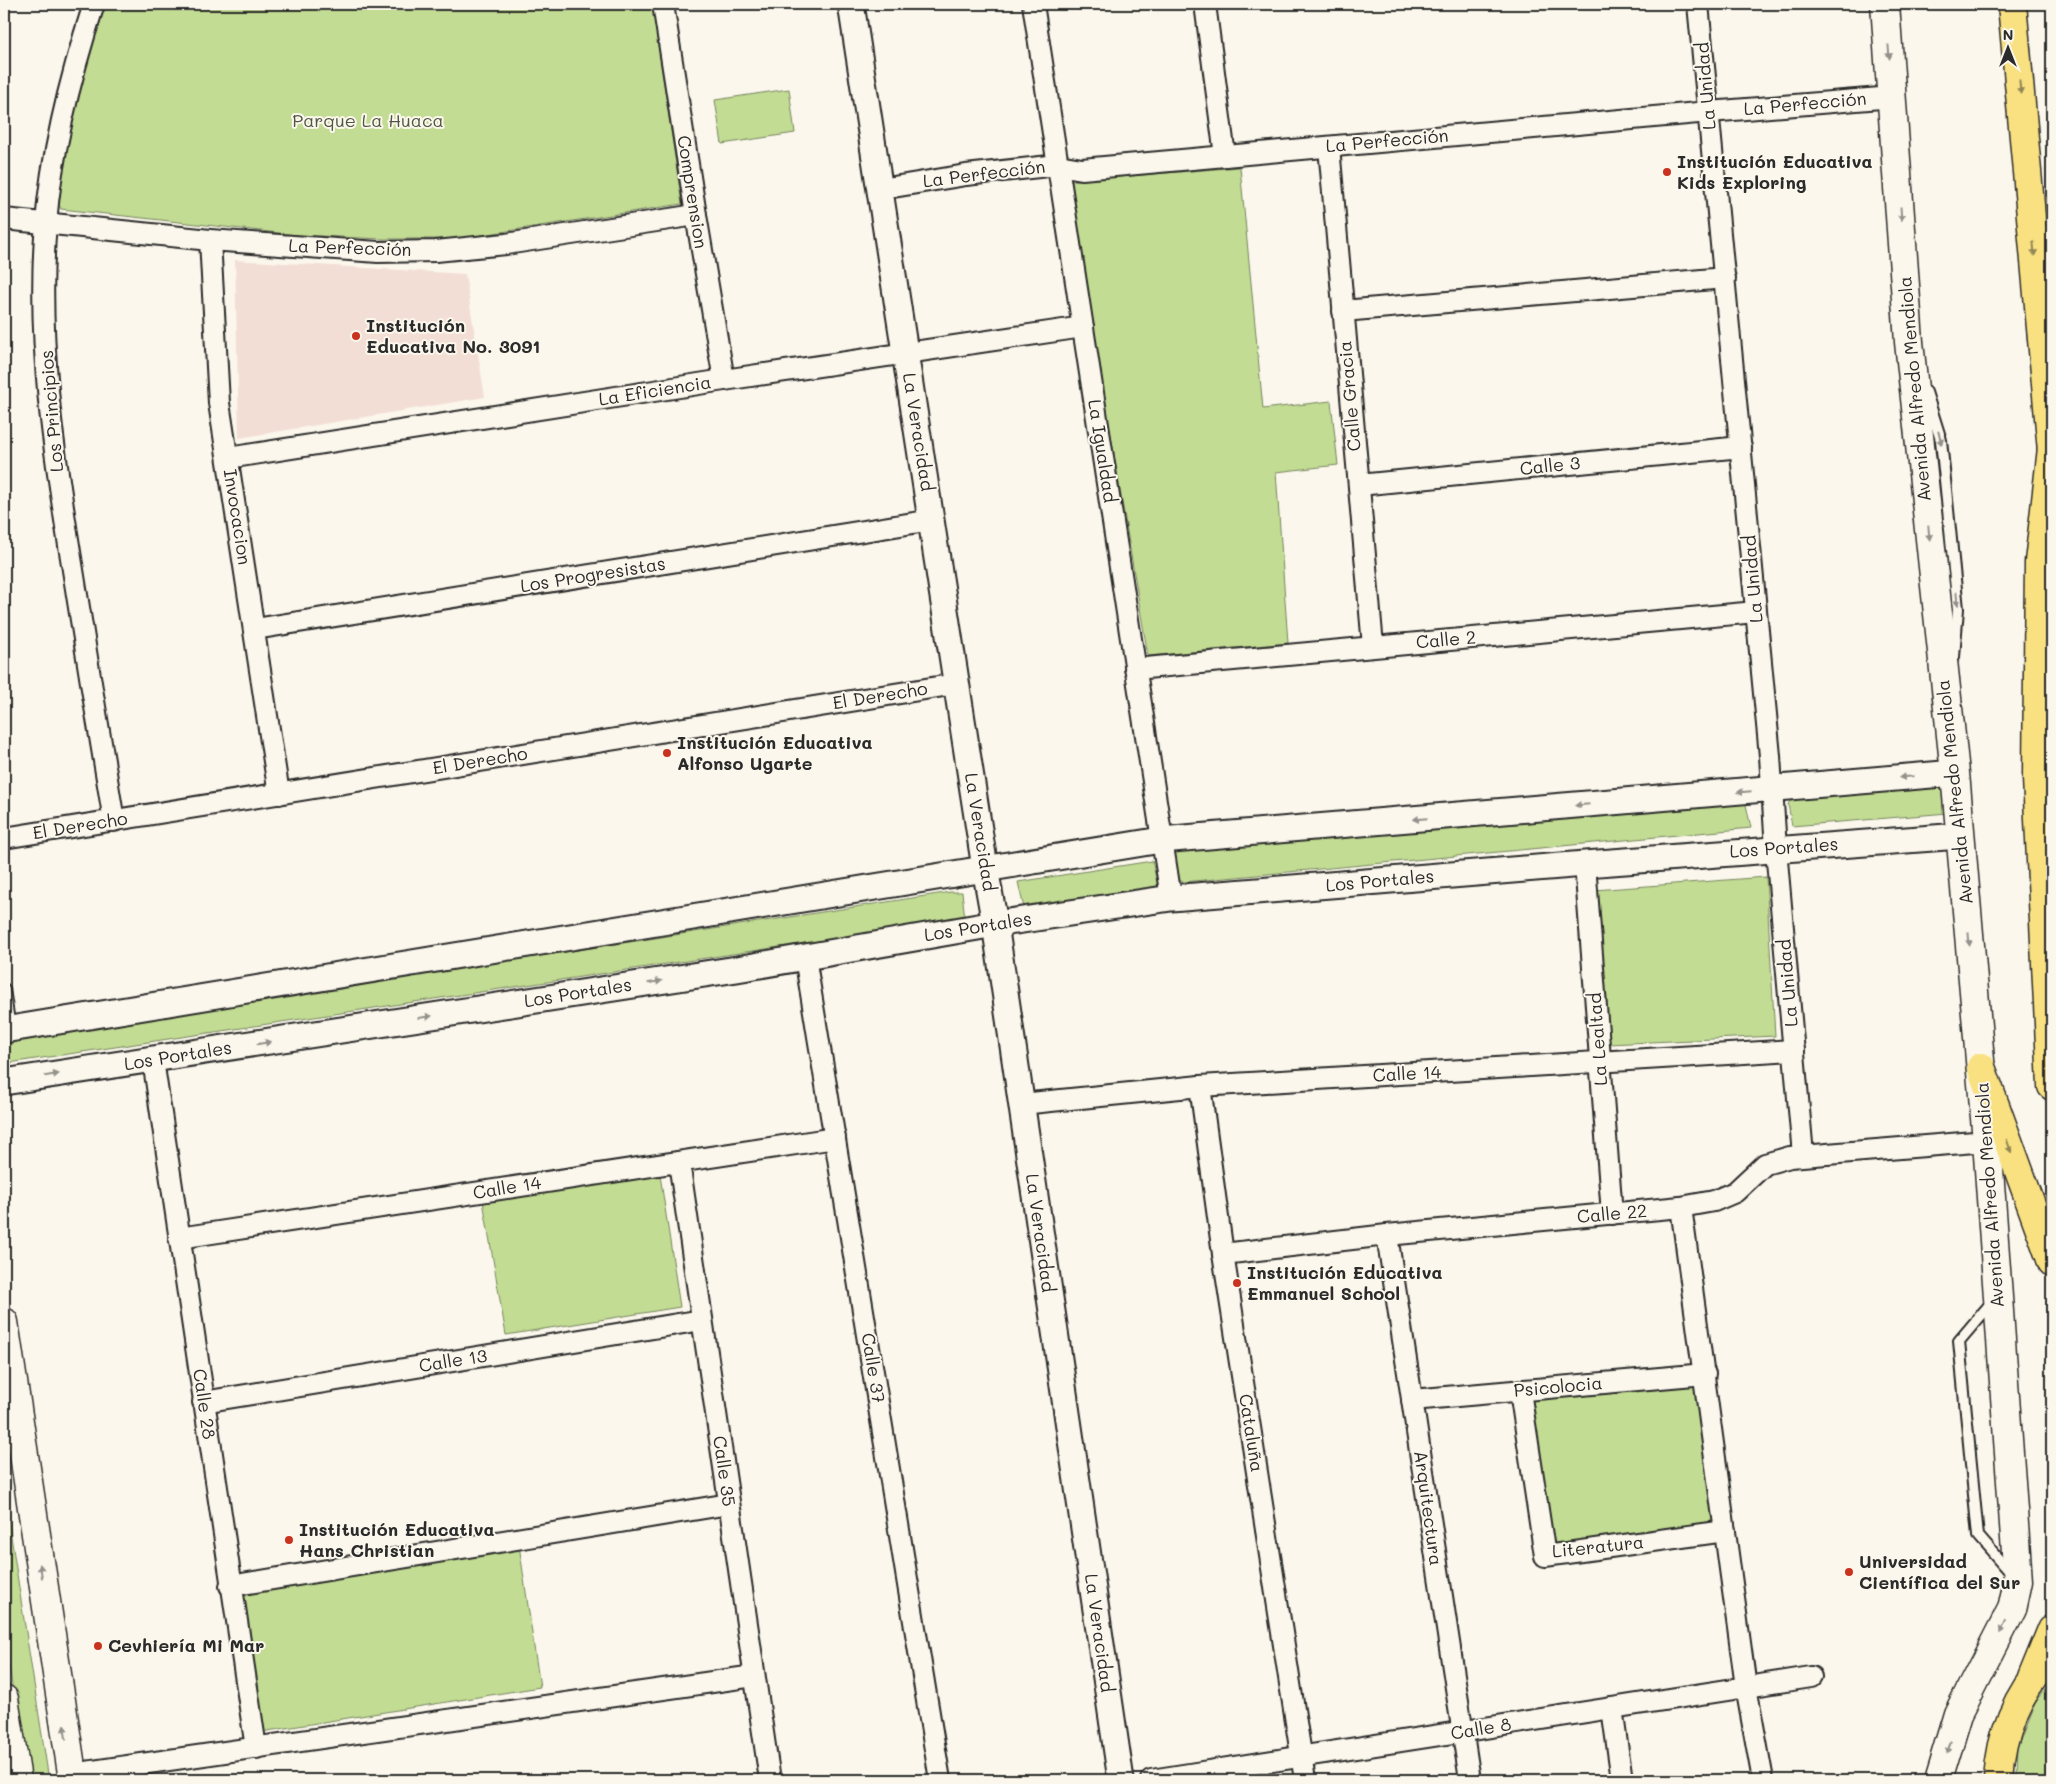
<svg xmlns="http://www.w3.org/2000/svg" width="2056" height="1784" viewBox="0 0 2056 1784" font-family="Mali,sans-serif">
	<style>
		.built { fill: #f3ded5 }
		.green { fill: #c2dc93; stroke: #76845f }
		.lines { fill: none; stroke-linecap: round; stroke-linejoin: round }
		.service-casing { stroke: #2b2b2b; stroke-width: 14 }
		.minor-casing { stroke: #2b2b2b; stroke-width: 24 }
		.tertiary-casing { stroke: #2b2b2b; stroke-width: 29 }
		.secondary-casing { stroke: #2b2b2b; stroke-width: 31 }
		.primary-casing { stroke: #2b2b2b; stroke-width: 31 }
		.motorway-casing { stroke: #2b2b2b; stroke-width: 31 }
		.service { stroke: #fbf7ec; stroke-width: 10 }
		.minor { stroke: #fbf7ec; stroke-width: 20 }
		.tertiary { stroke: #fbf7ec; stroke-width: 25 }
		.secondary { stroke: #fbf7ec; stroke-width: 28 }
		.primary { stroke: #f9e181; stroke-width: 28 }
		.motorway { stroke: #f9e181; stroke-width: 28 }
		.oneway { fill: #93918c }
		.oneway2 { fill: #928656 }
		.poi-dot { fill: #c8321e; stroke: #fbf7ec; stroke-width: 2 }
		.labels { text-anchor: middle; stroke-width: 4; stroke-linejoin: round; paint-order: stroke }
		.street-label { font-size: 18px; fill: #2b2b2b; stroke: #fbf7ec }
		.park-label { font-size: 18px; fill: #515745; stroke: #fbf7ec }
		.poi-label { font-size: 18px; font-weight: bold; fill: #2b2b2b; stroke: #fbf7ec; text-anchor: start }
	</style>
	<rect width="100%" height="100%" fill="#fbf7ec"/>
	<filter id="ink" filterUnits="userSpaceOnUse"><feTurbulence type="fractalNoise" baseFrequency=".02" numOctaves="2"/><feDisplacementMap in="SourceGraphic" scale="10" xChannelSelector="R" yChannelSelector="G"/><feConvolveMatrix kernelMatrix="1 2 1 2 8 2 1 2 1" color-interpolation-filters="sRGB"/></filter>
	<g filter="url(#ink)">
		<!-- built -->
		<polygon class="built" points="235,260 465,274 485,397 239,438"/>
		<!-- green -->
		<g class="green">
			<polygon points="100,4 652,4 682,204 456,239 383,239 297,235 61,209 55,197 67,126"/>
			<polygon points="789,89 795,133 722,144 715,100"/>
			<polygon points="1240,167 1263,409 1331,401 1338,465 1276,472 1288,643 1148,656 1068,181"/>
			<polygon points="1944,785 1948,813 1792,826 1788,804 1793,798"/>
			<polygon points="1745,800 1751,828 1183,882 1175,878 1170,858 1176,852"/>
			<polygon points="1152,861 1159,890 1024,908 1018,882"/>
			<polygon points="1766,877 1775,1036 1609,1044 1594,890"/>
			<polygon points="951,892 962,892 965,919 9,1063 4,1061 4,1040 6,1039"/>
			<polygon points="660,1175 680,1307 506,1335 483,1201"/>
			<polygon points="1699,1381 1718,1526 1548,1549 1526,1395"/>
			<polygon points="4,1491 49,1780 26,1780 4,1631"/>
			<polygon points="519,1545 540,1687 261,1732 240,1596"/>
			<polygon points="2052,1682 2052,1780 2016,1780 2017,1748 2035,1703"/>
		</g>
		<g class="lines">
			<defs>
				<g id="service">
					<polyline points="1926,392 1941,440 1958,609 1954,657"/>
					<polyline points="4,989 10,1028"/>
					<polyline points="1993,1301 1959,1341 1978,1536 2012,1575"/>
				</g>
				<g id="minor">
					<path d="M94 4C71 75 52 148 46 223 36 339 54 455 73 570 86 654 100 737 114 821"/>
					<polyline points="663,4 696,215 724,380"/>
					<polyline points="1033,4 1171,898"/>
					<polyline points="1205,4 1225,156"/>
					<polyline points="1698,4 1770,756 1776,849 1803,1155"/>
					<polyline points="1329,147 1373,646"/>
					<polyline points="881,189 966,175 1058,165 1082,169 1709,112 1893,97"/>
					<polyline points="4,219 210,240 378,252 436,251 506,244 696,215"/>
					<polyline points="210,240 219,403 279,794"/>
					<polyline points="1343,311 1725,278"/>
					<polyline points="228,458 724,380 1083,327"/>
					<polyline points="1359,485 1741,447"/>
					<polyline points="255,629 932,520"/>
					<polyline points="1135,669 1756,612"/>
					<polyline points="4,838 956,684"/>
					<polyline points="1585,864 1612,1214"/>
					<polyline points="805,957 940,1780"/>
					<polyline points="153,1060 256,1748"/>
					<polyline points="1200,1086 1223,1254 1305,1780"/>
					<polyline points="1021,1104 1200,1086 1794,1050"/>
					<polyline points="679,1162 770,1780"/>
					<polyline points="1681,1207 1746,1687 1763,1780"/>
					<polyline points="1387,1235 1470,1780"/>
					<polyline points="179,1238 835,1138"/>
					<polyline points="1223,1254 1387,1235 1681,1207 1714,1201 1735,1192 1765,1164 1790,1157 1987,1141"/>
					<polyline points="1520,1391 1545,1556 1725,1531"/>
					<polyline points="1412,1400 1705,1374"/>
					<polyline points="203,1402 702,1320"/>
					<polyline points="230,1586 729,1504"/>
					<polyline points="1612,1708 1622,1780"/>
					<polyline points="72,1774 754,1676"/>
					<polyline points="1151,1780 1811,1677"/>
				</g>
				<g id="tertiary">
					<polyline points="851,4 985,868 995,924 1121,1780"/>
					<polyline points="4,1030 1161,840 1955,773"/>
					<polyline points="4,1082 737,969 995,924 1171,898 1585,864 1960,836"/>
				</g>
				<g id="secondary">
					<polyline points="1885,4 1909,342 1955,773 1987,1141 2018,1581 2012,1609 1958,1714 1938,1780"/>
					<polyline points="4,1322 73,1780"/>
					<polyline points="4,1699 17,1780"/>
				</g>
				<path id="primary" d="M1998 1780C2001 1733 2016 1696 2048 1660"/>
				<g id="motorway">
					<polyline points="2012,4 2052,451"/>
					<polyline points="2052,448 2039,562 2037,778 2052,1086"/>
					<polyline points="1981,1067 2052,1262"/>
					<polyline points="2032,1678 2052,1629"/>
				</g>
			</defs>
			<!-- service casing -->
			<use href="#service" class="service-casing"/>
			<!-- minor casing -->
			<use href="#minor" class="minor-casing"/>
			<!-- tertiary casing -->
			<use href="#tertiary" class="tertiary-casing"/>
			<!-- secondary casing -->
			<use href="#secondary" class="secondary-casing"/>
			<!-- primary casing -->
			<use href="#primary" class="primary-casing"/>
			<!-- motorway casing -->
			<use href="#motorway" class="motorway-casing"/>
			<!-- service -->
			<use href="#service" class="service"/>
			<!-- minor -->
			<use href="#minor" class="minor"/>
			<!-- tertiary -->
			<use href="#tertiary" class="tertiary"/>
			<!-- secondary -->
			<use href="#secondary" class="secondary"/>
			<!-- primary -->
			<use href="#primary" class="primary"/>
			<!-- motorway -->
			<use href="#motorway" class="motorway"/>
		</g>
		<!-- one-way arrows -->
		<defs><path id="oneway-solid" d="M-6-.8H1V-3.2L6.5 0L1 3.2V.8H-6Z" transform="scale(1.25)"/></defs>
		<g class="oneway">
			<use href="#oneway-solid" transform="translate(1889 52) rotate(85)"/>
			<use href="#oneway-solid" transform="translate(1901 214) rotate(86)"/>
			<use href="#oneway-solid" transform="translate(1940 438) rotate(76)"/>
			<use href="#oneway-solid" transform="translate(1929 533) rotate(84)"/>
			<use href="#oneway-solid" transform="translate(1957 599) rotate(84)"/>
			<use href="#oneway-solid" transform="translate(1906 777) rotate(175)"/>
			<use href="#oneway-solid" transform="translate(1744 792) rotate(175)"/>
			<use href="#oneway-solid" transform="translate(1582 805) rotate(175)"/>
			<use href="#oneway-solid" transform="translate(1420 819) rotate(175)"/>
			<use href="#oneway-solid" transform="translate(1969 939) rotate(85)"/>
			<use href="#oneway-solid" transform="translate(655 982) rotate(-9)"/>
			<use href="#oneway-solid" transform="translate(425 1017) rotate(-9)"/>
			<use href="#oneway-solid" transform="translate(264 1043) rotate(-9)"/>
			<use href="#oneway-solid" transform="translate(52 1075) rotate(-9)"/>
			<use href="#oneway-solid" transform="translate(41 1571) rotate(-99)"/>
			<use href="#oneway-solid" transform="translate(2003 1627) rotate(116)"/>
			<use href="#oneway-solid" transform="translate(65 1732) rotate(-99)"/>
			<use href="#oneway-solid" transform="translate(1949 1747) rotate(105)"/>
		</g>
		<g class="oneway2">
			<use href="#oneway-solid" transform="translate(2020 87) rotate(85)"/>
			<use href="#oneway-solid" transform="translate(2034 249) rotate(85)"/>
			<use href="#oneway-solid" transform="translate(2009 1146) rotate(70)"/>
		</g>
	</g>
	<!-- markers -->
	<g class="poi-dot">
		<circle cx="1667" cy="172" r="5"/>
		<circle cx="356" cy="336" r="5"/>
		<circle cx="667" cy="753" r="5"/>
		<circle cx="1237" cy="1283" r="5"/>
		<circle cx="289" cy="1540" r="5"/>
		<circle cx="1849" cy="1572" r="5"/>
		<circle cx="98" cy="1646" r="5"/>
	</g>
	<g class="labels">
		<!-- street labels -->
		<g class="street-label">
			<text transform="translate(1706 86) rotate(-95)" y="6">La Unidad</text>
			<text transform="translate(1805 104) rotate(-5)" y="6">La Perfección</text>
			<text transform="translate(1387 141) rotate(-5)" y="6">La Perfección</text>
			<text transform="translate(984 174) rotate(-7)" y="6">La Perfección</text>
			<text transform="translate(692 192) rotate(81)" y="6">Comprension</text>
			<text transform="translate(350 248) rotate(2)" y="6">La Perfección</text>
			<text transform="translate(1915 389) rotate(-95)" y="6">Avenida Alfredo Mendiola</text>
			<text transform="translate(655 391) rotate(-9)" y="6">La Eficiencia</text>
			<text transform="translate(1350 396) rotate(-95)" y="6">Calle Gracia</text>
			<text transform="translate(52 411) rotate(-95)" y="6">Los Principios</text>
			<text transform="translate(918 432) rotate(81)" y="6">La Veracidad</text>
			<text transform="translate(1102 451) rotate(81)" y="6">La Igualdad</text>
			<text transform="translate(1550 466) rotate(-6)" y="6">Calle 3</text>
			<text transform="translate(237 517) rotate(81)" y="6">Invocacion</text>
			<text transform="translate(593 575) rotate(-9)" y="6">Los Progresistas</text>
			<text transform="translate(1753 579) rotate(-95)" y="6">La Unidad</text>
			<text transform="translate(1446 640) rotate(-5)" y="6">Calle 2</text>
			<text transform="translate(880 696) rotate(-9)" y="6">El Derecho</text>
			<text transform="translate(480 761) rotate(-9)" y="6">El Derecho</text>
			<text transform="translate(1955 792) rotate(-96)" y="6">Avenida Alfredo Mendiola</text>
			<text transform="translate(80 826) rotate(-9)" y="6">El Derecho</text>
			<text transform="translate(980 832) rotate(81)" y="6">La Veracidad</text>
			<text transform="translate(1784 848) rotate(-4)" y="6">Los Portales</text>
			<text transform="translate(1380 881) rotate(-5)" y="6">Los Portales</text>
			<text transform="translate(978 927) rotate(-9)" y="6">Los Portales</text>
			<text transform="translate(1788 983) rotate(-95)" y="6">La Unidad</text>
			<text transform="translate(578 993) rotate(-9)" y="6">Los Portales</text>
			<text transform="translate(1598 1039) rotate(-94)" y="6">La Lealtad</text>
			<text transform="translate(178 1056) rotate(-9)" y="6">Los Portales</text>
			<text transform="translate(1407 1074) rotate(-3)" y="6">Calle 14</text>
			<text transform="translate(507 1188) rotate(-9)" y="6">Calle 14</text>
			<text transform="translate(1990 1195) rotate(-94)" y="6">Avenida Alfredo Mendiola</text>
			<text transform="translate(1612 1214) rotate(-5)" y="6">Calle 22</text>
			<text transform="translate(1040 1233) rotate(82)" y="6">La Veracidad</text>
			<text transform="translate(453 1361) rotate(-9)" y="6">Calle 13</text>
			<text transform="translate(873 1368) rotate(81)" y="6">Calle 37</text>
			<text transform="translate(1558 1387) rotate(-5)" y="6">Psicolocia</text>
			<text transform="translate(204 1404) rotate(82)" y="6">Calle 28</text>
			<text transform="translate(1251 1433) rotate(81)" y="6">Cataluña</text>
			<text transform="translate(724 1471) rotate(82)" y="6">Calle 35</text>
			<text transform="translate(1428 1508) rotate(82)" y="6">Arquitectura</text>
			<text transform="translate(1598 1547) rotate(-6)" y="6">Literatura</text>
			<text transform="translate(1099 1633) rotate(82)" y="6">La Veracidad</text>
			<text transform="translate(1481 1729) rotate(-9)" y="6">Calle 8</text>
		</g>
		<!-- park labels -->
		<g class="park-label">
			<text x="368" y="127">Parque La Huaca</text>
		</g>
		<!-- poi labels -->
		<g class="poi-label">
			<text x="1677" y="168">Institución Educativa<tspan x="1677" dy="21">Kids Exploring</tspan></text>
			<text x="366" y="332">Institución<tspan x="366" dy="21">Educativa No. 3091</tspan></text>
			<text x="677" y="749">Institución Educativa<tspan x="677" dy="21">Alfonso Ugarte</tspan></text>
			<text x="1247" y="1279">Institución Educativa<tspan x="1247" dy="21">Emmanuel School</tspan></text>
			<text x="299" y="1536">Institución Educativa<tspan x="299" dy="21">Hans Christian</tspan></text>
			<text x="1859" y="1568">Universidad<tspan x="1859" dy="21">Científica del Sur</tspan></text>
			<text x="108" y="1652">Cevhiería Mi Mar</text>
		</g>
	</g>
	<!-- margin -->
	<rect width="2056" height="1784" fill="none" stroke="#fbf7ec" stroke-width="20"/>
	<rect x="10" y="10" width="2036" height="1764" fill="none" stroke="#2b2b2b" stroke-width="2" filter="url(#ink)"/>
	<!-- north arrow -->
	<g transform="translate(2008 48)" stroke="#fbf7ec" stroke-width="4" paint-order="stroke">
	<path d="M0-4L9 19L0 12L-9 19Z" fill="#2b2b2b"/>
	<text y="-8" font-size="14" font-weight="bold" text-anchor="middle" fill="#2b2b2b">N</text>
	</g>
</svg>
